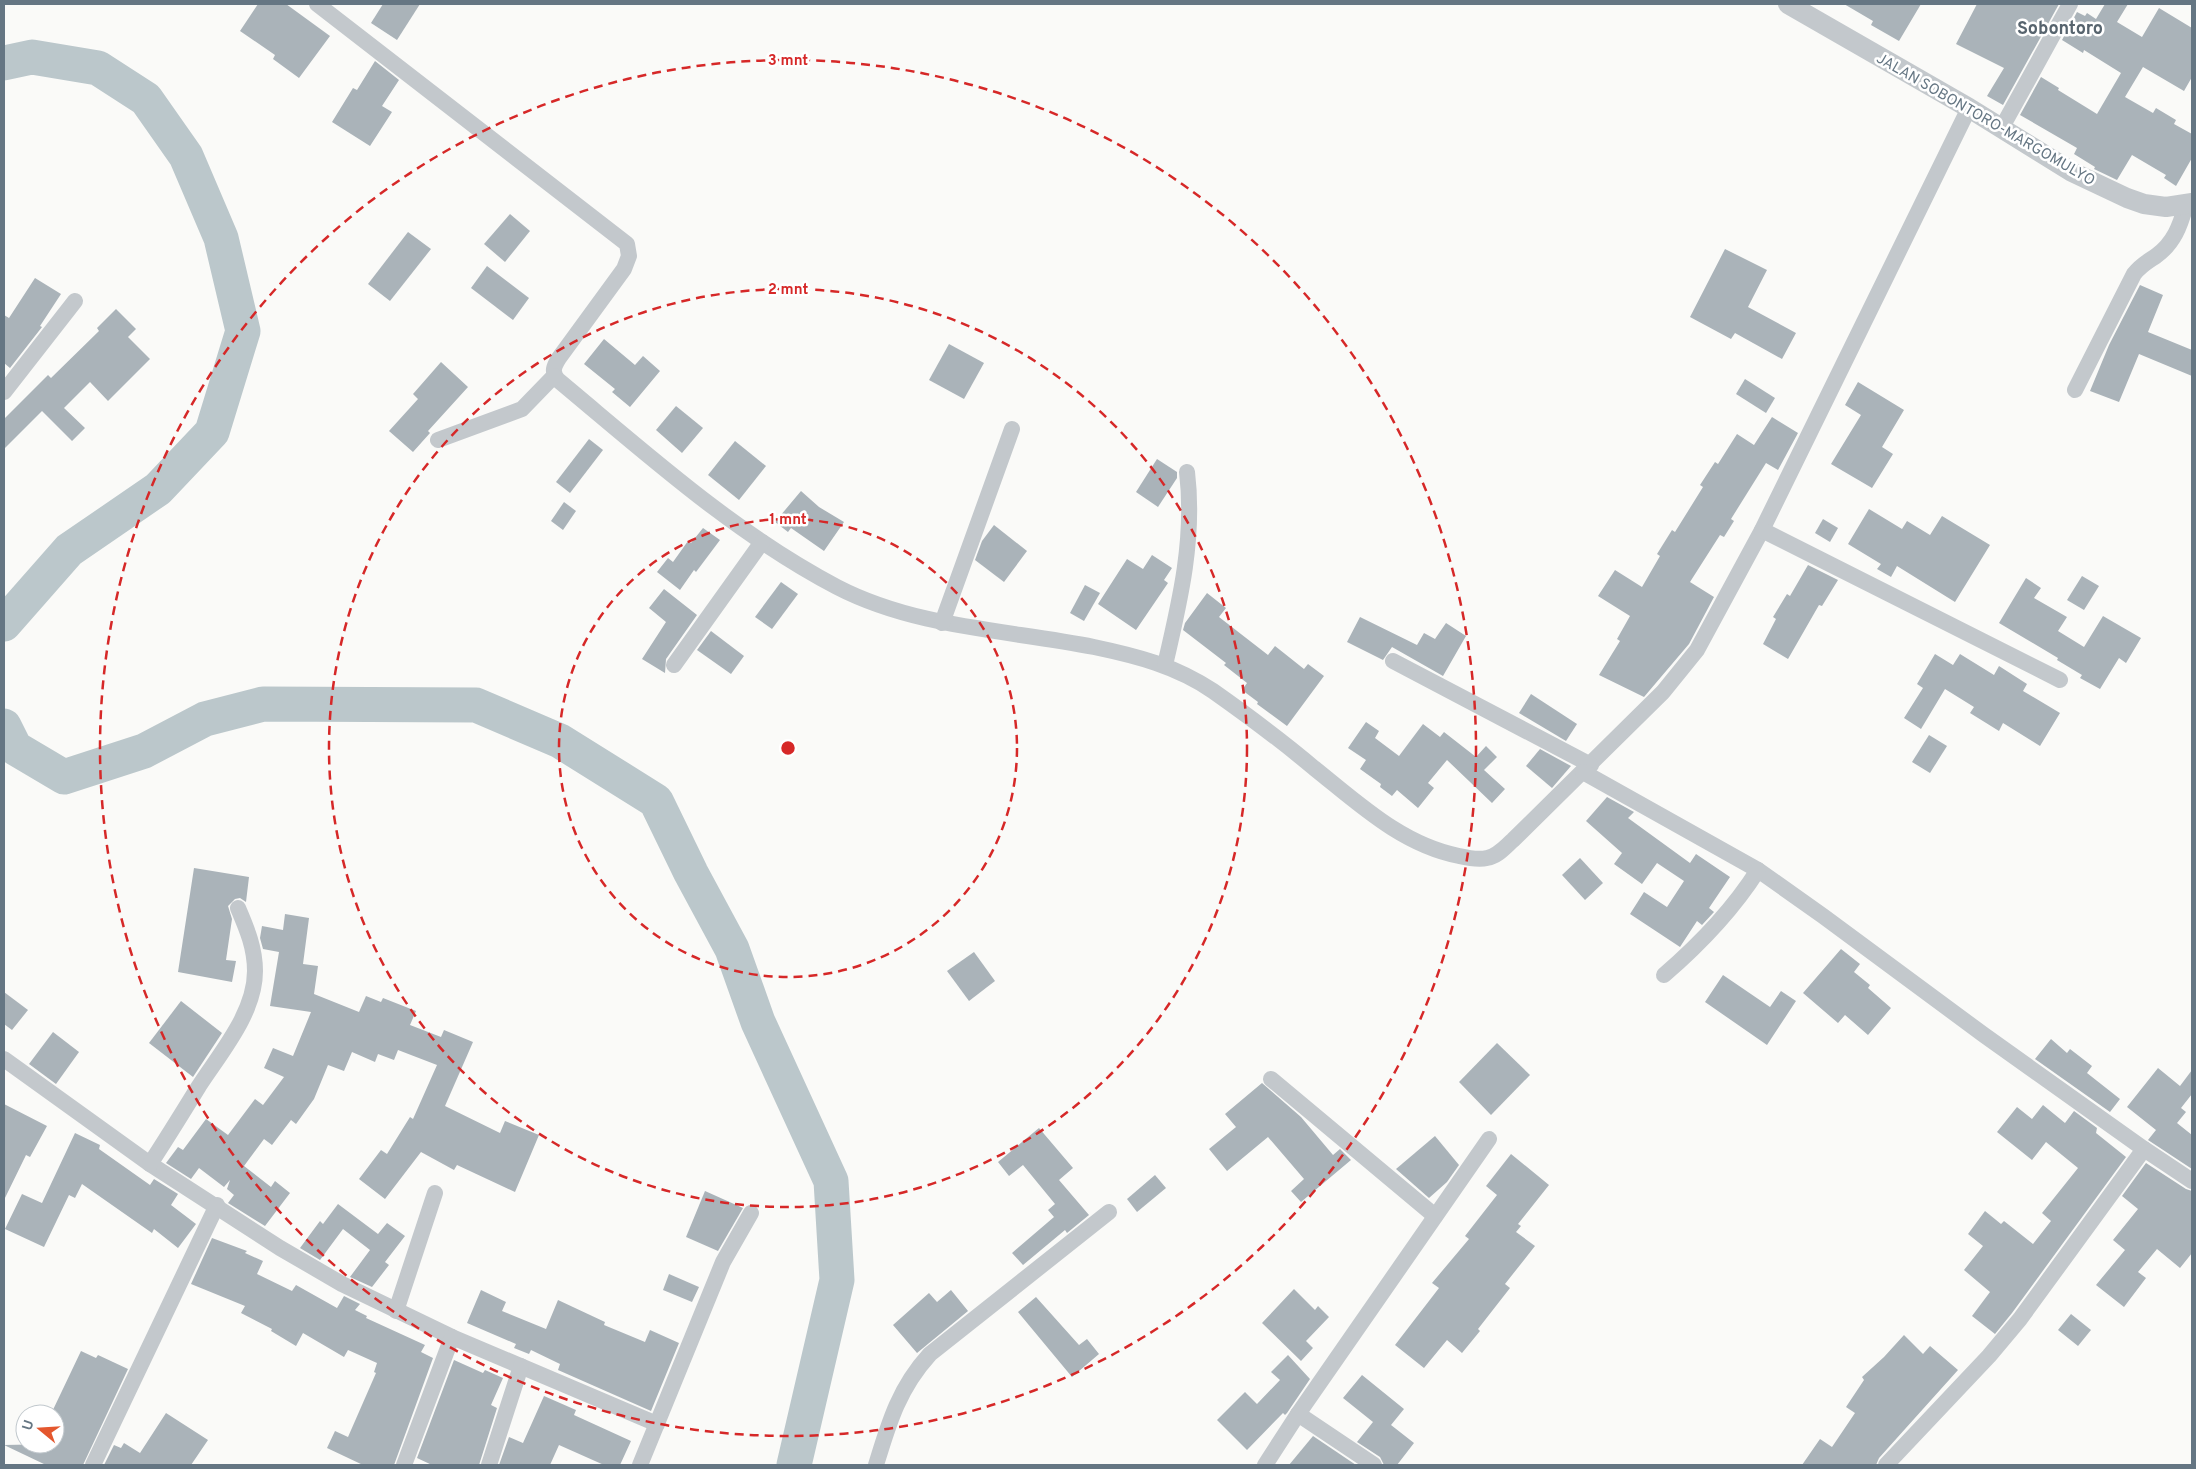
<svg xmlns="http://www.w3.org/2000/svg" width="2196" height="1469" viewBox="0 0 2196 1469" font-family="Overpass,sans-serif">
	<style>
		.lines { fill: none; stroke-linecap: round; stroke-linejoin: round }
		.river { stroke: #bbc7cb; stroke-width: 35 }
		.building { fill: #aab3b9 }
		.minor { stroke: #c3c8cc; stroke-width: 16 }
		.tertiary { stroke: #c3c8cc; stroke-width: 20 }
		.ring { fill: none; stroke: #d62828; stroke-width: 2.5; stroke-dasharray: 9 6 }
		.labels { text-anchor: middle; stroke-width: 5; stroke-linejoin: round; paint-order: stroke }
		.street-label { font-size: 15px; fill: #657683; stroke: #fff }
		.quarter-label { font-size: 18px; font-weight: bold; fill: #57646e; stroke: #fff }
		.centre { fill: #d62828; stroke: #fff; stroke-width: 2.5 }
		.ring-label { font-size: 15px; text-anchor: middle; font-weight: bold; fill: #d62828; stroke: #fff; stroke-width: 5; stroke-linejoin: round; paint-order: stroke }
	</style>
	<rect width="100%" height="100%" fill="#fafaf8"/>
	<g class="lines">
		<!-- river -->
		<g class="river">
			<polyline points="4,63 32,57 98,68 146,99 186,156 221,238 243,331 212,432 158,489 69,550 4,624"/>
			<polyline points="4,726 15,748 64,777 144,751 205,719 263,704 476,705 560,741 656,801 691,873 732,949 758,1022 831,1181 837,1280 794,1465"/>
		</g>
	</g>
	<!-- building -->
	<g class="building">
		<polygon points="258,4 286,4 330,36 299,78 273,59 275,55 240,31"/>
		<polygon points="383,4 420,4 397,40 371,23"/>
		<polygon points="1844,4 1921,4 1899,41 1871,25 1873,21"/>
		<polygon points="1977,4 2059,4 2003,105 1987,96 2004,68 1956,44"/>
		<polygon points="2105,4 2128,4 2117,22 2142,37 2159,8 2192,28 2192,77 2184,91 2143,67 2125,97 2153,113 2156,108 2176,120 2174,124 2192,134 2192,158 2176,186 2164,178 2166,175 2132,155 2117,180 2094,169 2095,167 2074,154 2077,148 2020,115 2041,77 2059,88 2058,90 2097,114 2121,73 2084,50 2083,53 2062,40 2077,12 2085,16 2087,13 2096,19"/>
		<polygon points="375,61 399,80 382,106 392,112 370,146 332,122 353,88 357,90"/>
		<polygon points="510,214 530,231 505,262 484,244"/>
		<polygon points="408,232 431,249 390,301 368,284"/>
		<polygon points="1725,249 1767,270 1748,307 1796,333 1782,359 1735,333 1731,339 1690,317"/>
		<polygon points="487,266 529,298 513,320 471,288"/>
		<polygon points="35,278 61,294 40,326 42,327 10,368 4,363 4,315 9,318"/>
		<polygon points="2140,285 2163,295 2148,332 2192,350 2192,376 2139,354 2119,402 2090,391 2109,345"/>
		<polygon points="116,309 136,329 128,337 150,359 108,401 90,382 64,408 85,428 72,441 42,411 4,449 4,419 48,375 51,378 99,331 97,328"/>
		<polygon points="604,339 635,365 643,356 660,371 630,407 612,392 615,389 584,364"/>
		<polygon points="949,344 984,363 964,399 929,380"/>
		<polygon points="441,362 468,387 428,431 430,433 413,452 389,431 418,399 413,394"/>
		<polygon points="1745,379 1775,398 1766,413 1736,394"/>
		<polygon points="1858,382 1904,410 1882,447 1893,454 1872,488 1831,464 1861,415 1845,405"/>
		<polygon points="676,406 703,428 682,453 656,430"/>
		<polygon points="1772,417 1798,433 1778,470 1766,463 1731,519 1734,521 1724,537 1720,535 1690,582 1714,597 1689,644 1644,697 1599,675 1620,641 1617,639 1630,616 1598,596 1615,570 1642,587 1660,556 1657,554 1672,530 1675,532 1703,487 1700,485 1715,462 1718,464 1737,434 1754,445"/>
		<polygon points="589,439 603,450 570,493 556,482"/>
		<polygon points="735,441 766,466 739,500 708,475"/>
		<polygon points="1157,459 1177,472 1177,478 1158,507 1136,492"/>
		<polygon points="801,491 819,507 844,522 824,551 791,528 788,532 775,522"/>
		<polygon points="564,502 576,511 563,530 551,521"/>
		<polygon points="1869,509 1902,529 1907,521 1930,535 1942,516 1990,545 1955,602 1897,566 1891,577 1877,569 1881,564 1848,544"/>
		<polygon points="1823,519 1838,528 1830,542 1815,533"/>
		<polygon points="994,525 1027,551 1004,582 975,560 982,541"/>
		<polygon points="703,528 720,540 696,572 694,570 680,590 657,572 668,558 673,562 688,541 691,543"/>
		<polygon points="1152,555 1172,568 1164,580 1168,583 1136,630 1098,604 1127,559 1143,569"/>
		<polygon points="1808,565 1838,580 1822,606 1819,605 1788,659 1763,644 1776,619 1773,617 1787,594 1790,596"/>
		<polygon points="2082,576 2099,586 2084,610 2067,600"/>
		<polygon points="2026,578 2041,588 2034,598 2067,617 2058,631 2084,647 2103,616 2141,638 2126,663 2119,658 2100,689 2080,678 2082,675 2057,660 2058,658 1999,623"/>
		<polygon points="781,582 798,594 772,629 755,617"/>
		<polygon points="1085,585 1100,593 1084,621 1070,613"/>
		<polygon points="664,589 697,615 666,659 665,673 642,659 666,622 649,608"/>
		<polygon points="1207,593 1226,608 1219,617 1268,655 1275,646 1304,669 1308,664 1324,676 1287,726 1257,704 1258,702 1242,690 1247,683 1224,665 1226,663 1183,630 1185,623"/>
		<polygon points="1360,617 1417,645 1424,633 1435,639 1446,623 1466,636 1443,676 1392,647 1383,660 1347,642"/>
		<polygon points="711,631 744,656 731,674 697,650"/>
		<polygon points="1935,654 1953,665 1960,654 1994,675 1999,666 2027,684 2023,691 2060,713 2040,746 2003,723 1999,731 1970,713 1974,707 1945,689 1921,729 1904,718 1923,688 1917,684"/>
		<polygon points="1531,694 1577,724 1566,741 1519,713"/>
		<polygon points="1366,722 1379,731 1375,738 1399,756 1423,724 1440,737 1444,732 1476,757 1486,746 1497,757 1484,770 1505,789 1492,803 1447,760 1428,783 1434,788 1418,808 1397,790 1392,796 1380,787 1381,784 1360,769 1366,760 1348,748"/>
		<polygon points="1929,735 1947,746 1930,773 1912,762"/>
		<polygon points="1540,749 1571,766 1552,788 1526,766"/>
		<polygon points="1607,797 1634,812 1628,818 1690,863 1696,854 1730,877 1709,908 1714,912 1702,925 1697,921 1680,947 1630,914 1644,892 1667,907 1684,881 1657,863 1642,884 1614,864 1622,853 1586,821"/>
		<polygon points="1580,858 1603,883 1585,900 1562,875"/>
		<polygon points="194,868 249,877 246,902 240,898 235,899 228,906 232,919 226,960 236,961 232,982 178,972"/>
		<polygon points="285,914 309,918 303,964 318,966 314,994 359,1012 366,996 381,1002 383,998 416,1011 410,1025 441,1037 444,1030 473,1042 445,1106 500,1133 505,1121 539,1135 515,1192 457,1165 454,1170 421,1152 385,1199 359,1179 381,1150 387,1154 410,1117 413,1119 437,1065 398,1050 394,1060 378,1054 375,1062 352,1052 344,1071 328,1065 314,1099 296,1124 291,1120 272,1145 264,1139 244,1166 271,1187 275,1181 290,1193 265,1226 228,1203 234,1195 227,1189 230,1180 224,1187 199,1168 191,1179 166,1163 178,1147 183,1150 206,1119 228,1135 255,1099 263,1105 284,1077 264,1068 273,1048 293,1056 311,1012 270,1006 279,952 263,949 260,938 262,926 283,930"/>
		<polygon points="1841,949 1860,964 1854,972 1870,985 1868,988 1891,1008 1868,1035 1845,1015 1838,1023 1803,993"/>
		<polygon points="974,952 995,981 969,1001 947,971"/>
		<polygon points="1723,975 1770,1007 1781,991 1796,1001 1767,1045 1705,1002"/>
		<polygon points="4,992 28,1010 12,1030 4,1024"/>
		<polygon points="181,1001 222,1033 193,1077 149,1043"/>
		<polygon points="53,1032 79,1052 56,1084 29,1064"/>
		<polygon points="2051,1039 2067,1053 2070,1049 2092,1066 2087,1073 2120,1099 2110,1112 2035,1059"/>
		<polygon points="1497,1043 1530,1075 1491,1115 1459,1082"/>
		<polygon points="2158,1068 2180,1086 2192,1070 2192,1094 2181,1108 2186,1112 2177,1123 2192,1135 2192,1169 2148,1140 2156,1130 2127,1107"/>
		<polygon points="1262,1083 1301,1117 1333,1155 1340,1149 1351,1160 1301,1202 1291,1191 1304,1179 1268,1137 1227,1171 1209,1149 1236,1127 1225,1114"/>
		<polygon points="4,1104 47,1126 30,1157 26,1155 4,1200"/>
		<polygon points="2043,1105 2065,1123 2074,1111 2097,1128 2096,1133 2126,1157 2012,1313 1995,1334 1972,1316 1990,1292 1964,1270 1983,1246 1968,1234 1985,1211 2001,1224 2004,1221 2033,1244 2051,1221 2042,1213 2078,1168 2046,1142 2032,1160 1997,1132 2017,1107 2032,1119"/>
		<polygon points="1039,1128 1073,1168 1059,1180 1089,1215 1067,1233 1065,1230 1023,1265 1012,1253 1054,1217 1048,1210 1055,1204 1023,1165 1009,1176 998,1162"/>
		<polygon points="75,1133 100,1145 99,1149 150,1185 154,1179 178,1194 171,1205 196,1224 178,1248 154,1229 152,1233 82,1184 75,1198 69,1195 44,1247 5,1229 22,1194 42,1203"/>
		<polygon points="1435,1136 1459,1165 1447,1182 1429,1198 1396,1169"/>
		<polygon points="1511,1154 1549,1185 1518,1224 1521,1226 1516,1232 1535,1246 1505,1284 1510,1288 1478,1329 1480,1331 1462,1353 1447,1340 1424,1368 1395,1345 1439,1288 1432,1283 1469,1239 1465,1236 1497,1195 1486,1186"/>
		<polygon points="2146,1163 2186,1189 2192,1191 2192,1253 2180,1268 2157,1249 2138,1272 2146,1278 2124,1307 2096,1285 2125,1250 2113,1240 2138,1209 2122,1196"/>
		<polygon points="1155,1175 1166,1188 1137,1212 1127,1199"/>
		<polygon points="705,1191 743,1208 718,1251 686,1237"/>
		<polygon points="338,1204 378,1234 387,1223 405,1236 385,1262 389,1265 372,1287 350,1277 370,1250 343,1229 320,1260 300,1248 320,1221 323,1224"/>
		<polygon points="212,1238 247,1251 245,1253 263,1261 257,1274 292,1291 296,1285 337,1308 344,1296 360,1304 355,1310 367,1316 366,1318 425,1345 421,1352 433,1358 394,1465 363,1465 327,1448 335,1431 348,1437 376,1373 374,1372 377,1363 348,1350 344,1357 303,1333 296,1346 271,1331 272,1329 241,1313 245,1306 191,1284"/>
		<polygon points="669,1274 699,1287 692,1302 663,1290"/>
		<polygon points="1294,1289 1315,1310 1318,1306 1329,1317 1306,1341 1313,1348 1301,1361 1262,1323"/>
		<polygon points="481,1290 506,1302 502,1311 546,1329 558,1300 605,1322 604,1325 645,1342 650,1330 679,1343 651,1411 558,1370 560,1364 531,1350 529,1354 514,1348 516,1344 467,1323"/>
		<polygon points="951,1290 968,1311 917,1353 893,1325 929,1293 937,1302"/>
		<polygon points="1036,1297 1079,1345 1087,1339 1099,1354 1072,1377 1018,1312"/>
		<polygon points="2071,1314 2091,1330 2078,1346 2058,1330"/>
		<polygon points="1904,1335 1923,1354 1930,1346 1958,1370 1879,1458 1876,1465 1802,1465 1820,1439 1832,1447 1855,1413 1846,1407 1864,1380 1862,1377 1884,1357"/>
		<polygon points="81,1351 96,1358 98,1355 128,1369 83,1465 46,1465 4,1445 55,1444 55,1414 51,1414"/>
		<polygon points="1288,1355 1310,1379 1287,1413 1285,1415 1283,1413 1247,1450 1217,1420 1245,1392 1257,1404 1280,1380 1271,1372"/>
		<polygon points="454,1360 483,1373 485,1370 503,1378 491,1405 497,1408 479,1465 432,1465 417,1458"/>
		<polygon points="1362,1375 1404,1409 1391,1425 1414,1443 1397,1465 1384,1465 1380,1457 1357,1442 1373,1422 1343,1398"/>
		<polygon points="544,1396 576,1410 574,1415 631,1441 620,1465 604,1465 559,1445 550,1465 499,1465 509,1437 523,1443"/>
		<polygon points="166,1413 208,1440 191,1465 104,1465 114,1445 121,1448 124,1443 140,1453"/>
		<polygon points="1313,1436 1356,1465 1289,1465"/>
	</g>
	<g class="lines">
		<!-- minor -->
		<g class="minor">
			<path d="M317 4 627 244 629 256 624 269 559 358C554 366 551 372 558 380 647 454 734 533 837 587 916 628 1009 630 1094 647 1137 656 1176 666 1213 691 1247 715 1282 741 1314 768 1358 803 1402 845 1459 856 1468 858 1478 860 1487 858 1498 856 1505 847 1513 840L1663 692 1697 650 1762 530 1969 108"/>
			<polyline points="2001,129 2070,4"/>
			<path d="M2075 390 2134 274C2141 265 2147 262 2156 256 2174 243 2180 226 2186 205"/>
			<polyline points="4,392 75,301"/>
			<polyline points="438,440 522,409 554,376"/>
			<polyline points="1762,530 2060,680"/>
			<polyline points="942,623 1012,429"/>
			<polyline points="1393,661 1591,765"/>
			<polyline points="674,665 762,542"/>
			<path d="M1165 665C1180 601 1195 538 1187 472"/>
			<polyline points="1583,772 1758,870 1823,916 1984,1035 2144,1149"/>
			<path d="M1664 975C1700 944 1732 911 1758 870"/>
			<polyline points="4,1059 150,1164 280,1248 342,1284 452,1337 657,1424"/>
			<polyline points="1271,1079 1435,1216"/>
			<path d="M150 1164C167 1138 183 1112 199 1086 221 1052 255 1013 255 971 255 948 247 929 238 908"/>
			<polyline points="396,1311 435,1193"/>
			<polyline points="1298,1414 1374,1465"/>
			<polyline points="93,1465 217,1205"/>
			<polyline points="404,1465 452,1337"/>
			<polyline points="489,1465 521,1366"/>
			<polyline points="640,1465 723,1262 751,1213"/>
			<path d="M876 1465C889 1422 899 1388 930 1354L1109 1212"/>
			<polyline points="1265,1465 1298,1414 1489,1139"/>
			<polyline points="1886,1465 1989,1356 2020,1319 2144,1149 2192,1181"/>
		</g>
		<!-- tertiary -->
		<polyline class="tertiary" points="1788,4 1969,108 2072,172 2127,198 2144,204 2166,207 2192,203"/>
	</g>
	<!-- distance rings -->
	<g class="ring">
		<circle cx="788" cy="748" r="229"/>
		<circle cx="788" cy="748" r="459"/>
		<circle cx="788" cy="748" r="688"/>
	</g>
	<g class="labels">
		<!-- street labels -->
		<g class="street-label">
			<text transform="translate(1986 119) rotate(30)" y="5">JALAN SOBONTORO-MARGOMULYO</text>
		</g>
		<!-- quarter labels -->
		<g class="quarter-label">
			<text x="2060" y="34">Sobontoro</text>
		</g>
	</g>
	<circle cx="788" cy="748" r="8" class="centre"/>
	<g class="ring-label">
		<text x="788" y="65">3 mnt</text>
		<text x="788" y="294">2 mnt</text>
		<text x="788" y="524">1 mnt</text>
	</g>
	<!-- border -->
	<rect width="2196" height="1469" fill="none" stroke="#657683" stroke-width="10"/>
	<!-- north arrow -->
	<g transform="translate(40 1429) rotate(288)"><circle r="24" fill="#ffffff" stroke="#c1c8cd"/>
	<path d="M0-4L9 19L0 12L-9 19Z" fill="#e4572e"/>
	<text y="-8" font-size="14" font-weight="bold" text-anchor="middle" fill="#657683">U</text>
	</g>
</svg>
